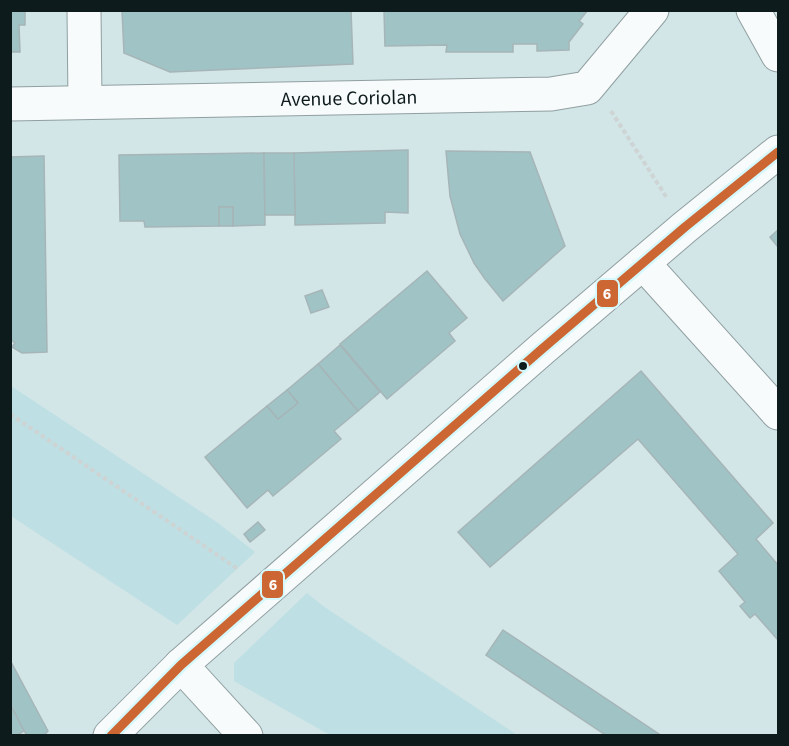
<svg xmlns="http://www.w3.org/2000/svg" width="789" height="746" viewBox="0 0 789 746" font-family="'Source Sans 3',sans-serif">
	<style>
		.built { fill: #bedfe3 }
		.building { fill: #a0c3c6; stroke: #a6b5b7; stroke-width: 1.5 }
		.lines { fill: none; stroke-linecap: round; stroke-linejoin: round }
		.street-casing { stroke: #909fa1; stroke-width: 35 }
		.secondary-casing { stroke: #909fa1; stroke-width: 35 }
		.path { stroke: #ced3d4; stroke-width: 4; stroke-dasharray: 4.5 3; stroke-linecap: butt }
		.street { stroke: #f8fbfb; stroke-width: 33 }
		.secondary { stroke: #f8fbfb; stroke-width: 33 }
		.bus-1-casing { stroke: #d6f9fd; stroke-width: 14 }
		.bus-1 { stroke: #c63; stroke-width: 9 }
		.bus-dot { fill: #0e1b1d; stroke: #d6f9fd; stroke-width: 2 }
		.labels { text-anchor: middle; stroke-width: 4.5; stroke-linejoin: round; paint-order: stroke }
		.street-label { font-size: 20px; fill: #0e1b1d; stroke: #d6f9fd }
		.line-badge { stroke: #d6f9fd; stroke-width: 2 }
		.badge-label { font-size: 16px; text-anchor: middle; font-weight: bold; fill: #fff }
	</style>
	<rect width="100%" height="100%" fill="#d2e5e7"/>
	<!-- built -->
	<g class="built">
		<polygon points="11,386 218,523 255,552 177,625 11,516"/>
		<polygon points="307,593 323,606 517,735 330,735 234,681 234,663"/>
	</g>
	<!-- building -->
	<g class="building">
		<polygon points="10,10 25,10 25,25 19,25 20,52 10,52"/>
		<polygon points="122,10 351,10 353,64 170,72 124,53"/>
		<polygon points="384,10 588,10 579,21 583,24 569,42 569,50 537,51 537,44 513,44 513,52 446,52 447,45 385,46"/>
		<polygon points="408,150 408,213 385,212 385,223 295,225 294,153"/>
		<polygon points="446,151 530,152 565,246 503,301 485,279 474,263 460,234 450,196"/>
		<polygon points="264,153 265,225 233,226 233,207 219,207 219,226 145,227 144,221 120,221 119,155"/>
		<polygon points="264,153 294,153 295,215 265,215"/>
		<polygon points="44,156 47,352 22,353 12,347 15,343 10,339 10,157"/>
		<rect x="219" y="207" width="14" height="19"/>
		<polygon points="778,230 778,247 770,237"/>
		<polygon points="427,271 467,318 449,333 455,341 387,399 340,344"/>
		<polygon points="322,290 329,307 311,313 305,296"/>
		<polygon points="340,345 380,392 358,411 318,364"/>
		<polygon points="318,364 358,411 334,431 341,439 273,496 268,490 247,508 205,457 267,406 278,419 298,403 287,390"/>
		<polygon points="641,371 773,523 756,539 778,565 778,640 755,614 750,618 740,606 745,602 719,571 738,554 638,439 490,567 458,532"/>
		<polygon points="287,390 298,403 278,419 267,406"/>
		<polygon points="258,522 265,530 250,542 244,534"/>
		<polygon points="503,630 662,736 607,736 486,655"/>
		<polygon points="10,660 48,731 43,736 27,736 10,704"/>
		<polygon points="10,704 24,731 16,736 10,736"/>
	</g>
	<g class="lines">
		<defs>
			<g id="street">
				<polyline points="84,10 85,102"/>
				<polyline points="753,10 778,55"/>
				<path id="s1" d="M10 104 551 94 587 88 652 10"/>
				<polyline points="643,263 778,413"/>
				<polyline points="181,665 246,736"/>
			</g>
			<polyline id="secondary" points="110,736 181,665 542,349 685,227 778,152"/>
		</defs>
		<!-- street casing -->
		<use href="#street" class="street-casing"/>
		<!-- secondary casing -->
		<use href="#secondary" class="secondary-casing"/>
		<!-- path -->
		<g class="path">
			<polyline points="611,111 667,198"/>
			<polyline points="10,414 238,569"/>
		</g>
		<!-- street -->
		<use href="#street" class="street"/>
		<!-- secondary -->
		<use href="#secondary" class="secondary"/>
		<defs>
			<polyline id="bus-1" points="111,736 181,665 542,349 685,227 778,152"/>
		</defs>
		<!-- bus-1 casing -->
		<use href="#bus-1" class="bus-1-casing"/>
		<!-- bus-1 -->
		<use href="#bus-1" class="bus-1"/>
	</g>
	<!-- markers -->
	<circle class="bus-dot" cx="523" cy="366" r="5"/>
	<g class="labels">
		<!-- street labels -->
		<g class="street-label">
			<text dy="7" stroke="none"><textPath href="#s1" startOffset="339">Avenue Coriolan</textPath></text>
		</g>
	</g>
	<g class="line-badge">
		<rect x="596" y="279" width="23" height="29" rx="6" fill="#c63"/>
		<rect x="261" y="570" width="23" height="29" rx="6" fill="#c63"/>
	</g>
	<g class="badge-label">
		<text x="607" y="299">6</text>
		<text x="273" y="590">6</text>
	</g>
	<!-- border -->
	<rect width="789" height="746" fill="none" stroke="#0e1b1d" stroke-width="24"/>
</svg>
